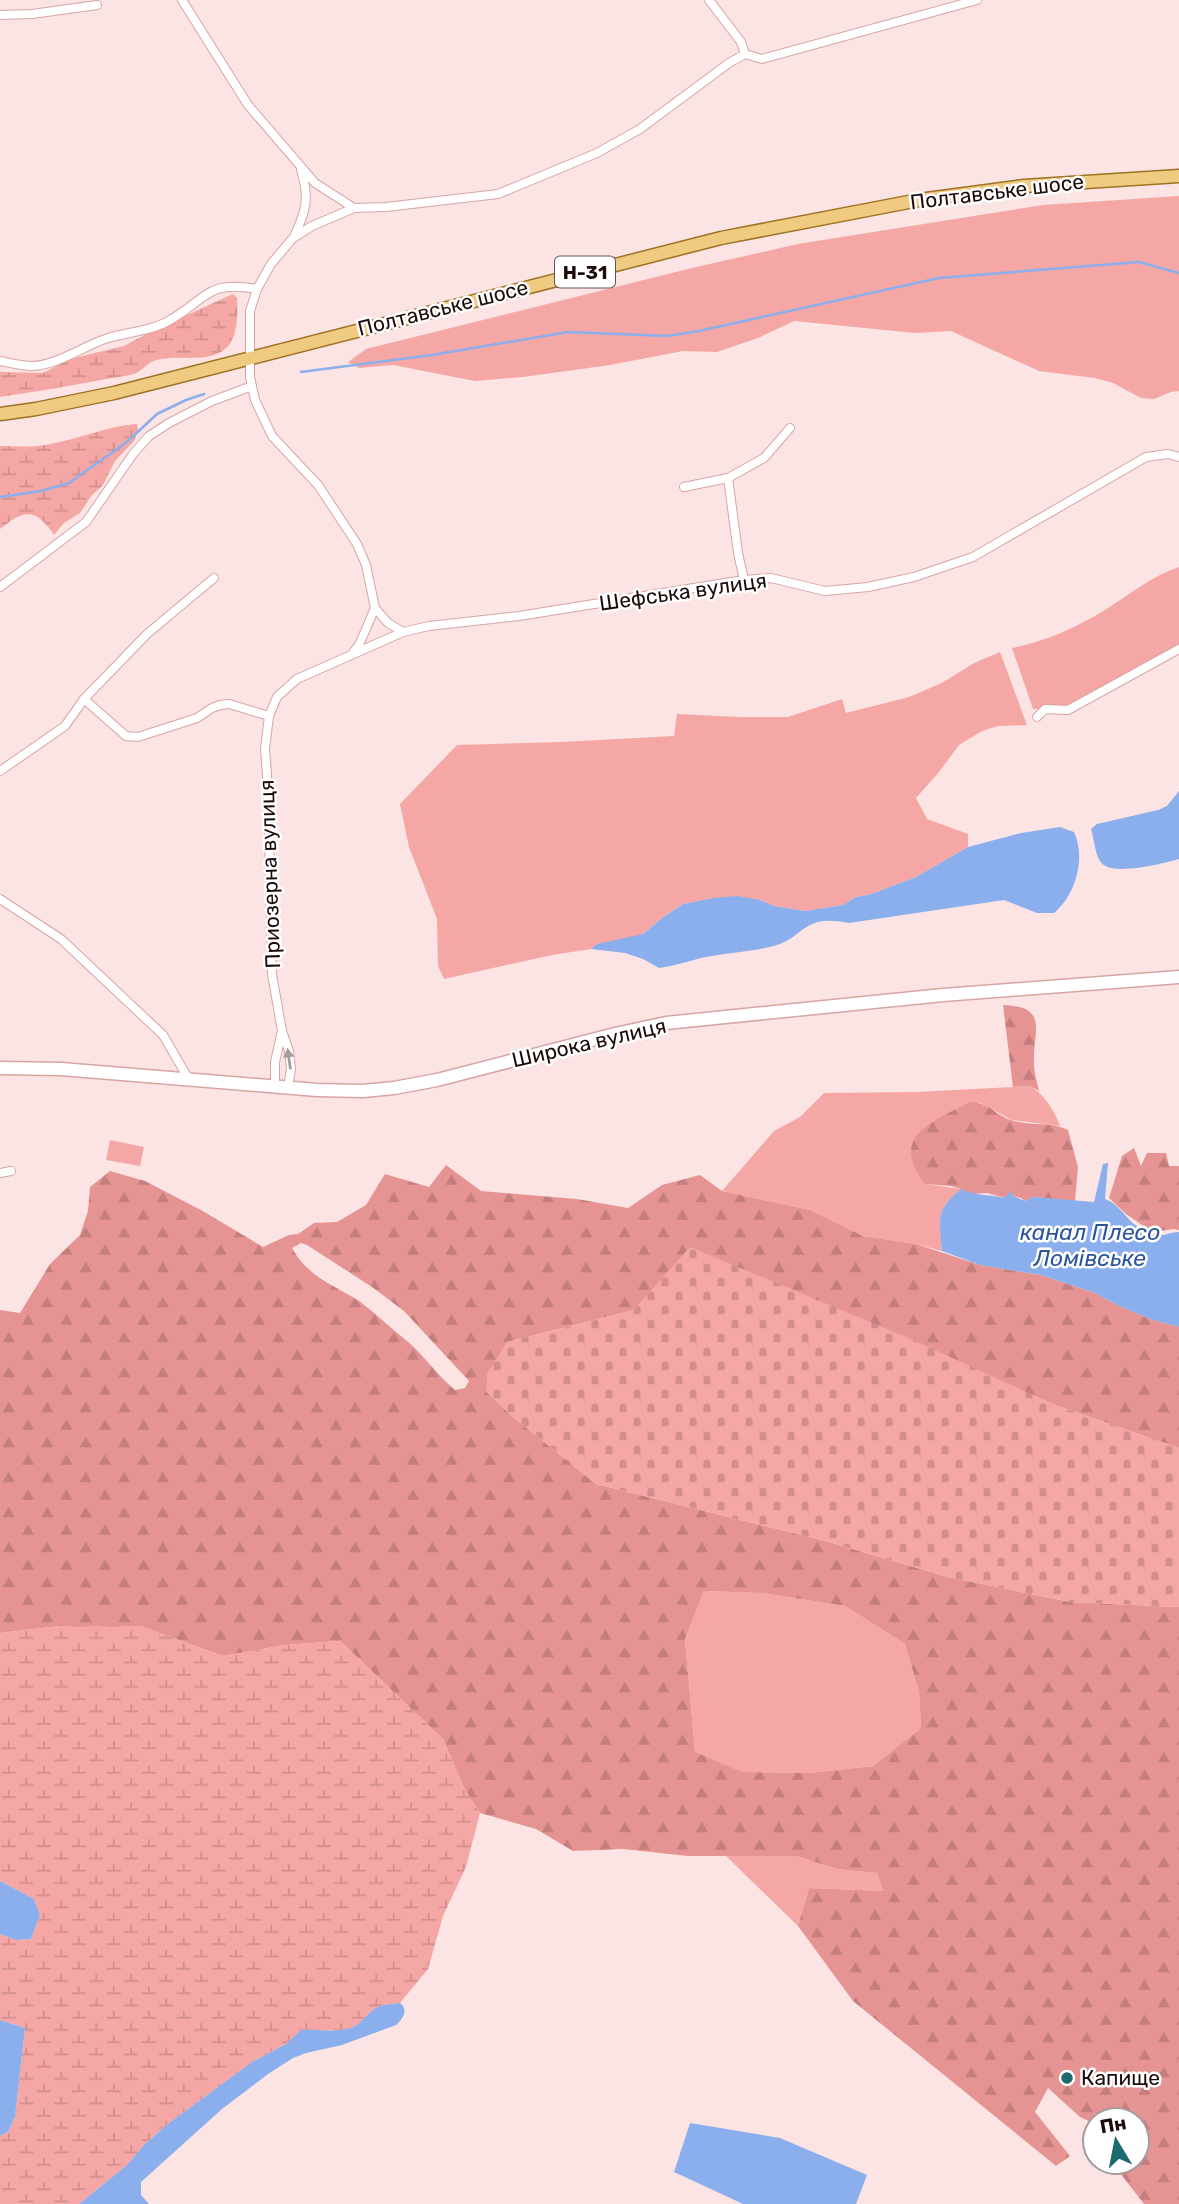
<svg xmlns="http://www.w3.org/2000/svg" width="1179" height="2204" viewBox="0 0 1179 2204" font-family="Rubik,sans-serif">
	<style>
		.grass { fill: #f4a7a5 }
		.forest { fill: url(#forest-firs); fill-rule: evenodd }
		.wetland { fill: url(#wetland-marsh) }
		.cemetery { fill: url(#cemetery-stones) }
		.water { fill: #8bafed }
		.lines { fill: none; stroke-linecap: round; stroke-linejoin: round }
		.stream { stroke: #8bafed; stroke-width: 2.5 }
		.minor-casing { stroke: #d8a5a3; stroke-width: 10 }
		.secondary-casing { stroke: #d8a5a3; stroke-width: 15 }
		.primary-casing { stroke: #9e7222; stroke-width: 15 }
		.minor { stroke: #fff; stroke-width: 8 }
		.secondary { stroke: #fff; stroke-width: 12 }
		.primary { stroke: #efcb82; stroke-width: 12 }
		.oneway { fill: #a59d9d }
		.poi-dot { fill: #1e6b6f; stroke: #fff; stroke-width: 2.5 }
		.labels { text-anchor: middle; stroke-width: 5; stroke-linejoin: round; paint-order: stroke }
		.shield { fill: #fff; stroke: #615454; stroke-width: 2 }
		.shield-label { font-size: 19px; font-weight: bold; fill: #1d0b0b }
		.street-label { font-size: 21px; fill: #1d0b0b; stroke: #fff }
		.poi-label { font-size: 21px; fill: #1d0b0b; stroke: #fff; text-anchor: start }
		.water-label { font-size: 23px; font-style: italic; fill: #2c559e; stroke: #fff }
	</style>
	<defs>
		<pattern id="forest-firs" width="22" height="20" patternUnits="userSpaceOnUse" patternTransform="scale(1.75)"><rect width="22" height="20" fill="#e59493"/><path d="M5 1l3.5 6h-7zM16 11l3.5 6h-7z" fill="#c47e7d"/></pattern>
		<pattern id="wetland-marsh" width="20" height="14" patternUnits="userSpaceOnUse" patternTransform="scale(1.75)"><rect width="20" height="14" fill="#f4a7a5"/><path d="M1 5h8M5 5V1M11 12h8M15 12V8" fill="none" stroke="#d18e8d"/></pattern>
		<pattern id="cemetery-stones" width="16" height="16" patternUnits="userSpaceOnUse" patternTransform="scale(1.75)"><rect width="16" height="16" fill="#f4a7a5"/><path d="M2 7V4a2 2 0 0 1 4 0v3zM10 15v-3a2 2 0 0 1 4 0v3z" fill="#d18e8d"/></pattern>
	</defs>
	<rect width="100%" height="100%" fill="#fbe4e3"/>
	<!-- grass -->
	<g class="grass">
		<polygon points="1179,196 1179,391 1171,392 1154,399 1141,398 1113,383 1095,378 1039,371 951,331 915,333 794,321 758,338 717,352 683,351 610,365 523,377 475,381 393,365 359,368 348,362 366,349 692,268 798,244 1043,205"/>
		<path d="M1179 567V647L1066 709H1033L1012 648C1047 641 1078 627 1108 608 1132 593 1152 576 1179 567Z"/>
		<polygon points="1000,652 1027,725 998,726 982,731 959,745 939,772 916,798 927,819 968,834 968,847 916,877 871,894 856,897 843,905 805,911 774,906 760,900 713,898 683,904 662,918 643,934 636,937 597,944 591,949 552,955 444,979 438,966 437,919 409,847 400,804 457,745 562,742 674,736 677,714 739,717 788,717 842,699 846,713 909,697 942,683 974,663"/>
		<path d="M1030 1086C1045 1095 1054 1110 1060 1126L1012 1120 979 1102 925 1184 961 1189C935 1211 939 1218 942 1251L916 1244 863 1236 810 1210 722 1191 774 1131 800 1117 824 1093 916 1092Z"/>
		<polygon points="110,1140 144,1147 140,1166 106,1160"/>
		<polygon points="704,1591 762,1593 845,1606 905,1644 919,1692 921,1728 873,1766 810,1773 741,1772 695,1752 685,1639"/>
		<polygon points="725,1855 796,1856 837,1869 877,1873 885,1891 809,1888 798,1926"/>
	</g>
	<!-- forest -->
	<g class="forest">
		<path d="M1003 1005C1051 1007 1032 1032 1034 1064 1034 1073 1037 1082 1039 1091L1030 1086 1013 1087Z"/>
		<path d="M970 1102C987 1101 996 1115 1011 1120 1030 1127 1050 1121 1068 1130L1078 1167 1075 1201 1034 1197 1025 1201 1021 1198 1013 1196 1005 1198 987 1193 970 1194 961 1189 951 1186 925 1184C888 1136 932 1122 970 1102Z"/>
		<polygon points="1134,1148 1141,1166 1147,1153 1166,1153 1169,1166 1179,1166 1179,1230 1174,1229 1152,1232 1126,1214 1109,1198 1122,1156"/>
		<path d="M446 1165 481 1191 577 1199 628 1208 662 1185 700 1175 722 1191 810 1210 863 1236 916 1244 980 1265 1041 1275 1095 1293 1119 1306 1150 1319 1179 1327V1448L1055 1405 690 1248 634 1310 507 1342 486 1391 512 1416 596 1484 822 1540 948 1577 1070 1602 1179 1607V2204H1144L1120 2173 1118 2162H1137V2120H1095V2124L1080 2117 1048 2088 1035 2112 1070 2156 1056 2166 853 2001 798 1926 809 1888 884 1891 877 1873 837 1869 796 1856H688L623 1849 573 1851 536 1829 480 1813 464 1788 443 1739 340 1641 285 1645 223 1656 140 1626H60L0 1633V1310L20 1313 50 1264 80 1235 88 1211 90 1187 110 1171 145 1181 201 1210 263 1247 289 1235 298 1234 314 1223 337 1222 366 1205 385 1174 429 1187ZM301 1243 307 1245 372 1287 404 1311 469 1381 465 1388 455 1390C435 1373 422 1352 401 1336 387 1325 373 1311 359 1301 332 1284 308 1277 292 1248ZM704 1591 762 1593 845 1606 905 1644 919 1692 921 1728 873 1766 810 1773 742 1772 695 1752 685 1639Z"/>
	</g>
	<!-- wetland -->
	<g class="wetland">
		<path d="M233 294 237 298C238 314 238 339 225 349 207 364 178 354 157 360 147 362 143 371 134 374 122 377 109 378 96 381 64 387 32 392 0 397V372L43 373 70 359 124 346 152 331Z"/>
		<path d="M137 424 138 431 134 441 115 461 103 485 92 495 80 513 64 523 54 535C35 507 24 510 0 529V446C17 446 34 448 50 444 80 439 106 426 137 424Z"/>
		<path d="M60 1626H140L223 1656 285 1645 340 1641 443 1739 464 1788 480 1813 466 1867 443 1916 428 1969 400 2003C391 2004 380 2004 373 2010 365 2016 361 2024 351 2028 334 2033 318 2029 301 2030L286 2044 252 2062 169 2123 145 2144 127 2165 79 2204H0V2136L8 2132 15 2117 25 2028 0 2020V1934L16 1940 31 1939 40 1915 34 1899 0 1881V1633Z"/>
	</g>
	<!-- cemetery -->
	<polygon class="cemetery" points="690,1247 904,1336 1055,1405 1179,1448 1179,1607 1070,1602 948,1577 822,1540 596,1484 512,1416 486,1391 487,1374 507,1342 634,1310"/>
	<!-- water -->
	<g class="water">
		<path d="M1179 791V859C1164 863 1109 878 1100 861 1095 853 1094 839 1091 829L1097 824 1158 810 1167 806Z"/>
		<path d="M1060 827 1074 832C1086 858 1076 895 1054 913H1037L1004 900 849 923C800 913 806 939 770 947 747 952 723 953 701 958 686 962 673 966 659 968L643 959 625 953 591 949 597 944 643 934 662 918 683 904 713 898 737 896 760 900 774 906 805 911 843 905 856 897 871 894 916 877 968 847 1021 833Z"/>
		<path d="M1108 1163 1105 1199C1126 1207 1127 1229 1157 1235 1164 1236 1171 1232 1179 1232V1327L1150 1319 1119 1306 1095 1293 1041 1275 980 1265 942 1251C939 1218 935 1211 961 1189 974 1196 990 1194 1004 1198L1011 1191 1013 1196 1025 1201 1034 1197 1094 1202 1103 1164Z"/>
		<polygon points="0,1881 34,1899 40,1915 31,1939 16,1940 0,1934"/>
		<path d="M400 2003C409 2010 403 2019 396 2025L342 2045 306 2053 293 2058 268 2074 222 2109 141 2182V2195L149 2204H79L127 2165 145 2144 169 2123 252 2062 286 2044 301 2030C318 2029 334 2033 351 2028 361 2024 365 2016 373 2010 380 2004 391 2004 400 2003Z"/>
		<polygon points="0,2020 25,2028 15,2117 8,2132 0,2136"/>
		<polygon points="690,2123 780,2138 867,2175 856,2204 743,2204 674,2172"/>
	</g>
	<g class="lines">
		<!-- stream -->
		<g class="stream">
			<polyline points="301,372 432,355 568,332 667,336 699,331 939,278 1139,262 1179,273"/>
			<polyline points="0,497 41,491 69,483 127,442 157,414 186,400 204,394"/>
		</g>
		<defs>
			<g id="minor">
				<polyline points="182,0 248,105 315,183 354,208"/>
				<polyline points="709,0 741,42 745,54"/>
				<polyline points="0,15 32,14 97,5"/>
				<path d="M294 237C306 211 310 198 301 170"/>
				<path d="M0 361C10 363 22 366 32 366 58 365 83 346 108 338 128 332 152 331 170 320 208 298 207 280 257 289"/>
				<polyline points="728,478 738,553 744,580"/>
				<polyline points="684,487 728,478 764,458 790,428"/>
				<polyline points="0,587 86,522 133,454 149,436 169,423 212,401 252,386"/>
				<polyline points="375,608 388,623 403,632"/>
				<polyline points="354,651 359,645 375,608 366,565 357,544 318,485 272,436 255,400 250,377 250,311 257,289 271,264 293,238 312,226 354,208 386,207 498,194 597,153 640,129 729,63 745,54 762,59 977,0"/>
				<polyline points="84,699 126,736 138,737 197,718 212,708 220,705 229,704 269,716"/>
				<polyline points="1037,717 1045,709 1068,710 1179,649"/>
				<polyline points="0,771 65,726 84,699 147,634 214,578"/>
				<polyline points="0,899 61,939 163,1035 188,1078"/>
				<polyline points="275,1086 275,1062 282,1031"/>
				<polyline points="288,1087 291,1069 289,1051 282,1031 272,974 268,788 265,749 269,716 277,697 297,679 403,632 429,626 519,616 744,580 771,578 825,591 868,587 914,577 973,557 1146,457 1168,454 1179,457"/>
				<polyline points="0,1173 11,1171"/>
			</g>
			<polyline id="secondary" points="0,1068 61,1069 317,1090 363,1091 394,1088 437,1080 615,1034 666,1023 943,995 1179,977"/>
			<polyline id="primary" points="0,414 36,409 114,393 721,238 919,200 1024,186 1179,176"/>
		</defs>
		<!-- minor casing -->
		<use href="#minor" class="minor-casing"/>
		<!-- secondary casing -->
		<use href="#secondary" class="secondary-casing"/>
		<!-- primary casing -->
		<use href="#primary" class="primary-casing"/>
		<!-- minor -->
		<use href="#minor" class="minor"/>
		<!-- secondary -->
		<use href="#secondary" class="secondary"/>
		<!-- primary -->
		<use href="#primary" class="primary"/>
	</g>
	<!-- one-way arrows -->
	<defs><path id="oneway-solid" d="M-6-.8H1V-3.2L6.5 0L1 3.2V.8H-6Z" transform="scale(1.75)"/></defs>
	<use class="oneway" href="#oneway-solid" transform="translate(289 1059) rotate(-98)"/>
	<!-- markers -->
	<circle class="poi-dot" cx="1067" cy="2078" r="7"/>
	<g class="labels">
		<!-- shield labels -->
		<rect class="shield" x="555" y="256.5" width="60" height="31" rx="5"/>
		<g class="shield-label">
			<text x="585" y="279">Н-31</text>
		</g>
		<!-- street labels -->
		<g class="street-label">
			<text transform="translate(997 192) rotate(-7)" y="7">Полтавське шосе</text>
			<text transform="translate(443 308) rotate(-14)" y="7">Полтавське шосе</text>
			<text transform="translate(683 592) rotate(-8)" y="7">Шефська вулиця</text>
			<text transform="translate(270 874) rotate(-92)" y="7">Приозерна вулиця</text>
			<text transform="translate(589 1043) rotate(-13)" y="7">Широка вулиця</text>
		</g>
		<!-- poi labels -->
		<g class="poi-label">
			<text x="1081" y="2085">Капище</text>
		</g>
		<!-- water labels -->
		<g class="water-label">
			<text x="1090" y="1240">канал Плесо<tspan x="1090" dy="26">Ломівське</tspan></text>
		</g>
	</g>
	<!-- north arrow -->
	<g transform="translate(1116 2141) rotate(350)"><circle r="33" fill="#ffffff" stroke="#a59d9d" stroke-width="2"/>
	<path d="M0-5L12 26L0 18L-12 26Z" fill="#1e6b6f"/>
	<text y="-10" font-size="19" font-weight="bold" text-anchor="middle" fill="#1d0b0b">Пн</text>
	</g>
</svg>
